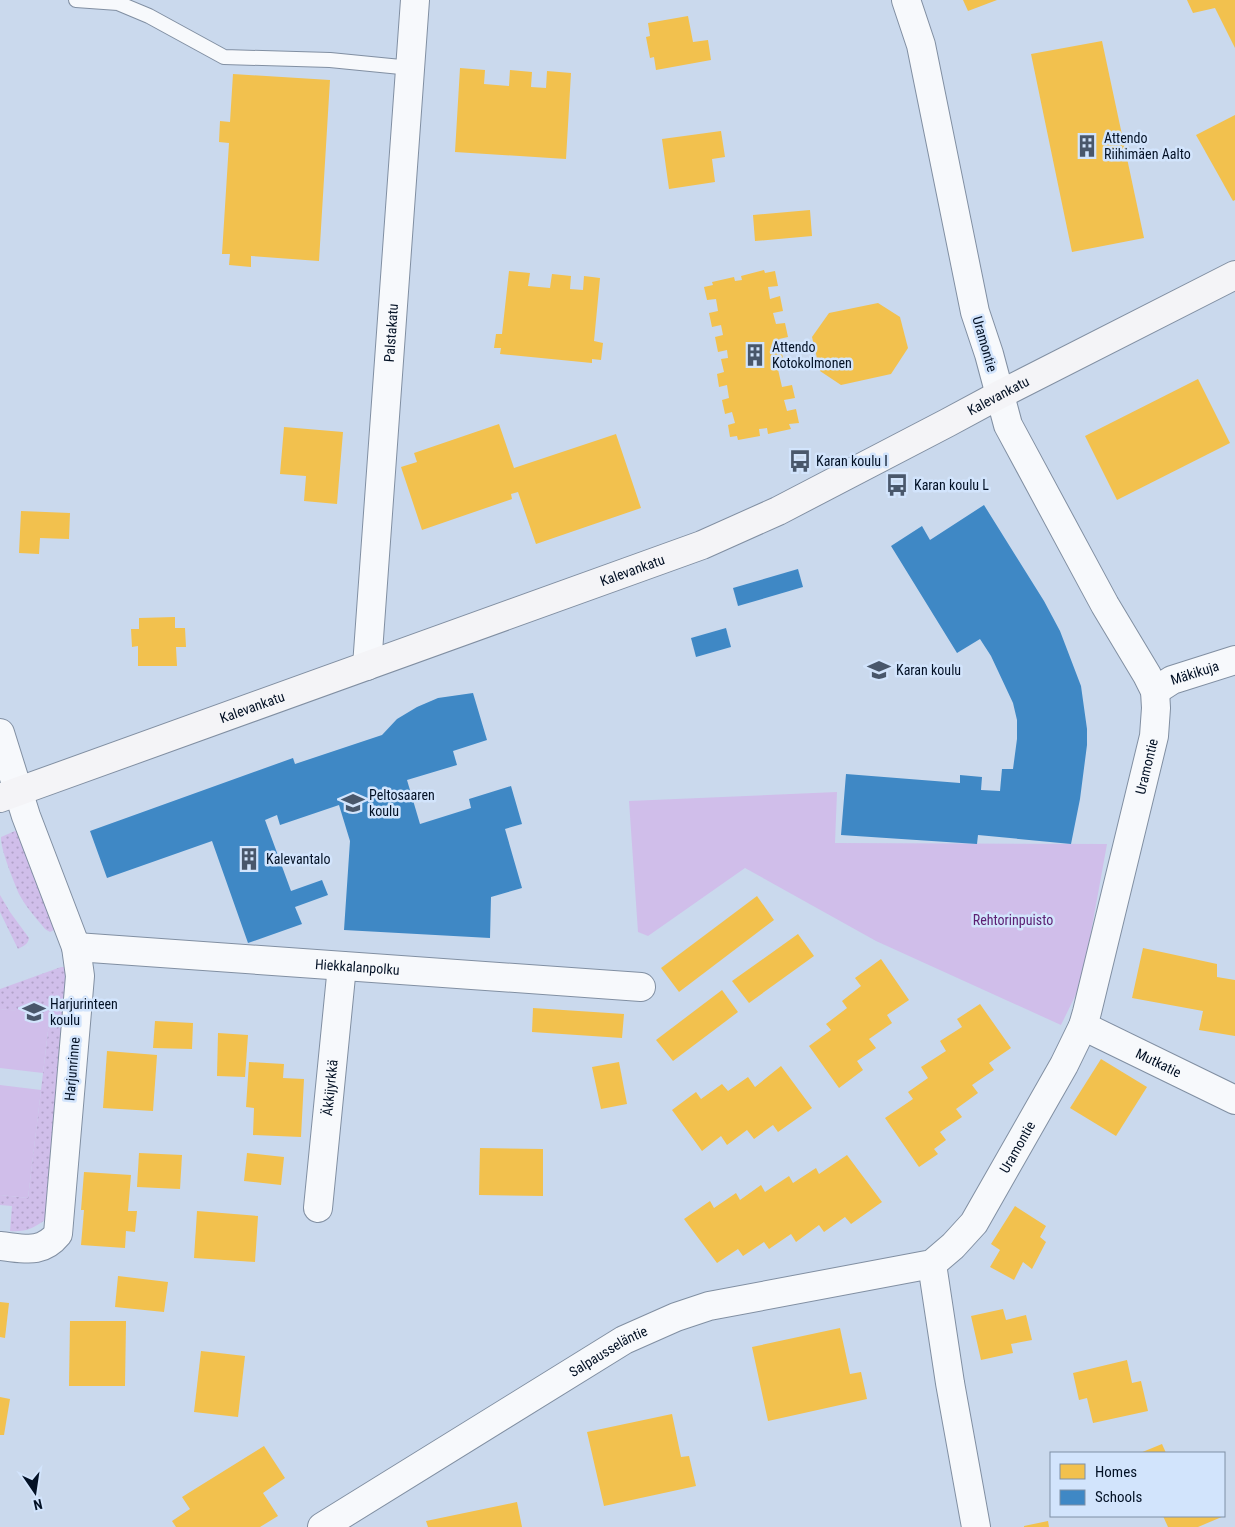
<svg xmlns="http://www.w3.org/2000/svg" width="1235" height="1527" viewBox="0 0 1235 1527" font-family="'Roboto Condensed',sans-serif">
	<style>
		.grass { fill: url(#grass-dots) }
		.park { fill: #d0beea }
		.homes { fill: #f2c14e }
		.schools { fill: #3f88c5 }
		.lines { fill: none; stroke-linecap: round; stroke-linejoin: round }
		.lane-casing { stroke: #818fa2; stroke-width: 16 }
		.street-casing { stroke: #818fa2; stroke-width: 30 }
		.secondary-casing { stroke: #818fa2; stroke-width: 30 }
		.lane { stroke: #f7f9fc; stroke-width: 14 }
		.street { stroke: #f7f9fc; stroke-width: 28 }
		.secondary { stroke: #f4f4f7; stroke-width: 28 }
		.labels { text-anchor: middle; stroke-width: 5; stroke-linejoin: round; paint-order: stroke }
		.poi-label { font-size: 14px; fill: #031125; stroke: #d2e4fc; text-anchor: start }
		.street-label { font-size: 14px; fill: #031125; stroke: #d2e4fc }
		.park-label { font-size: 14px; fill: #5c2073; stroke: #d2e4fc }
	</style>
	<defs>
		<pattern id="grass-dots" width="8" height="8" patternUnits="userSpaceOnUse" patternTransform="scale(1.25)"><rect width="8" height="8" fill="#d0beea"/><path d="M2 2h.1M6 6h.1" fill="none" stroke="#b1a2c9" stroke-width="1.8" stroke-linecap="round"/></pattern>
	</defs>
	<rect width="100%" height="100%" fill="#cad9ed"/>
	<!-- grass -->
	<g class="grass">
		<path d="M15 831 21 835 56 926 54 930 50 932 45 929C36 918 26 907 19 894 14 882 0 848 1 837Z"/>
		<path d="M0 895 10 912 29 938C28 945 23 946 18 949L0 912Z"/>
		<path d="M61 967H66L69 970 45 1220C32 1229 26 1232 10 1231L12 1206 0 1205V1195L28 1198 50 1015 0 1009V989Z"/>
	</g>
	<!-- park -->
	<g class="park">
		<polygon points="837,792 835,843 1107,844 1082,982 1061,1025 876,941 745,868 648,936 638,932 629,801"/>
		<polygon points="0,1009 50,1014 43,1073 0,1068"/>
		<polygon points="0,1085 41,1090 28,1198 0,1195"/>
	</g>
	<!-- homes -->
	<g class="homes">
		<polygon points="963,0 997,0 968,11"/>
		<polygon points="1187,0 1235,0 1235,48 1215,8 1193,13"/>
		<polygon points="688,16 693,42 708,40 711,60 656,70 654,57 650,58 646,37 650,36 648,23"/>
		<polygon points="1102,41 1144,238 1072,252 1031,54"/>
		<polygon points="460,68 485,70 484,84 509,86 510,70 532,72 531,87 546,88 547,71 571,73 566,159 455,152"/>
		<polygon points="233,74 330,80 319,261 251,256 251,267 229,265 230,254 222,254 229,143 219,142 220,121 230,122"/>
		<polygon points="1235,115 1235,200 1233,201 1196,135"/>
		<polygon points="721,131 725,157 712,159 715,182 669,189 662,139"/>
		<polygon points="810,210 812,236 755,241 753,215"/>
		<polygon points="764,270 765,273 775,271 778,286 768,287 770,299 780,296 783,311 773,313 776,324 785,323 788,337 779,339 784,363 777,365 782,387 792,385 795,398 784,400 787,411 796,409 799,423 789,424 791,429 768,434 767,428 759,429 760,436 738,440 737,436 730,437 728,425 735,423 732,412 725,414 722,400 729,398 727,385 719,387 717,374 724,372 721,359 728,358 727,350 718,352 715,337 723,335 721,325 712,327 709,313 718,311 716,299 707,300 704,287 713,285 712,282 734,277 735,281 742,280 741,276"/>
		<polygon points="509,271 530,273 528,286 550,288 552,274 571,276 570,289 583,290 584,276 600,278 594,341 603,343 601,360 592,359 592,363 500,354 501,348 494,348 496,334 502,334"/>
		<polygon points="878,303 900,317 908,348 891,374 841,385 820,371 812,337 829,313"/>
		<polygon points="1198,379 1230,443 1117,500 1085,436"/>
		<polygon points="499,424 514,468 616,434 641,508 536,544 518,492 511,494 512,499 422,530 401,467 417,462 414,453"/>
		<polygon points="284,427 343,432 337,504 304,501 306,476 280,474"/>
		<polygon points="21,511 70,513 69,539 40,538 39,554 19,553"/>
		<polygon points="175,617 175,628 185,628 186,647 176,647 177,666 138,666 138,646 132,647 131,629 139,629 139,618"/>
		<polygon points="757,896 774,920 679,992 661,968"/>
		<polygon points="798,934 814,956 749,1003 732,981"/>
		<polygon points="1143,948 1217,964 1217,977 1235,980 1235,1036 1199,1030 1203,1011 1132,998"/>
		<polygon points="881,959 909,1000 887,1015 892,1023 869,1039 876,1048 857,1061 863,1070 839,1088 809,1046 831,1030 826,1024 847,1008 842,1001 861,986 855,978"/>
		<polygon points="722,990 738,1012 673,1061 656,1040"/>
		<polygon points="980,1004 1011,1048 989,1063 994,1070 972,1085 978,1093 956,1109 962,1117 940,1132 946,1140 934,1149 938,1154 919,1167 885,1118 913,1099 908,1092 928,1078 921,1067 946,1051 940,1041 962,1027 957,1019"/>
		<polygon points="533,1008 624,1014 622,1038 532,1032"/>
		<polygon points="155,1021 193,1023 192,1049 153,1048"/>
		<polygon points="218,1033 248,1035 245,1077 217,1076"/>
		<polygon points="107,1051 157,1055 153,1111 103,1108"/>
		<polygon points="1101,1059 1147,1087 1116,1136 1070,1108"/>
		<polygon points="249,1062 284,1064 283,1078 304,1079 301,1137 253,1135 254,1108 246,1107"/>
		<polygon points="619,1062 627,1104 601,1109 592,1067"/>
		<polygon points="781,1066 812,1108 778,1132 773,1125 754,1139 747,1130 727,1145 721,1136 702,1151 672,1110 696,1092 701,1099 722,1084 728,1091 748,1077 755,1087"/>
		<polygon points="480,1148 543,1149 543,1196 479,1195"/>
		<polygon points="139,1153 182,1155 180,1189 137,1187"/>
		<polygon points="247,1153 284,1157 281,1185 244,1181"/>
		<polygon points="847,1155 882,1202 851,1224 845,1217 824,1232 819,1225 796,1242 791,1234 769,1249 764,1242 743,1256 738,1249 717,1263 684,1219 710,1201 714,1208 736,1193 740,1200 761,1185 765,1192 789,1176 793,1183 816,1168 819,1174"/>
		<polygon points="84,1172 131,1175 128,1211 137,1211 135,1232 126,1231 125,1248 81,1245 84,1210 81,1210"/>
		<polygon points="1015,1206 1046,1226 1040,1237 1046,1242 1032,1269 1023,1262 1014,1280 990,1267 1000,1250 991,1244"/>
		<polygon points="197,1211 258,1216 255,1262 194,1258"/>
		<polygon points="118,1276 168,1282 164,1312 115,1307"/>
		<polygon points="0,1302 9,1303 5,1338 0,1337"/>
		<polygon points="1003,1309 1006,1320 1026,1315 1032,1340 1011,1344 1013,1353 981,1360 971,1316"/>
		<polygon points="70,1321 126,1321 125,1386 69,1386"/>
		<polygon points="840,1328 850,1374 861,1372 867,1399 768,1421 752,1347"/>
		<polygon points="201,1351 245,1356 238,1417 194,1412"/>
		<polygon points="1127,1360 1132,1383 1141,1381 1148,1411 1093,1423 1087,1398 1079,1400 1073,1373"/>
		<polygon points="0,1397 10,1399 4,1435 0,1435"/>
		<polygon points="672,1414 681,1457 689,1456 696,1486 604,1506 587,1432"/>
		<polygon points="1162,1444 1166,1453 1140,1453"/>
		<polygon points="264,1446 285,1478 263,1493 278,1516 260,1527 176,1527 172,1521 190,1509 182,1497"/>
		<polygon points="517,1502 522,1527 428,1527 426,1521"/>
		<polygon points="1163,1516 1224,1516 1198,1527 1168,1527"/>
		<polygon points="1048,1521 1049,1527 1024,1527 1024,1526"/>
	</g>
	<!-- schools -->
	<g class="schools">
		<polygon points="984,505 1044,601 1060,631 1081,686 1087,729 1087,745 1080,799 1071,844 978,835 977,844 841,835 846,774 960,783 960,775 982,777 981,790 1000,791 1002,769 1013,769 1017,739 1017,720 1013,703 991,656 980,639 957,653 891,546 922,526 930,540"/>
		<polygon points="798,569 803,587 738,606 733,588"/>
		<polygon points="726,628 731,647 696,657 691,638"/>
		<polygon points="473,693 487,740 453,751 457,765 407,780 420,824 471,808 469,799 511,786 522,824 505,829 522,888 491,897 490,938 344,930 350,841 339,805 280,825 277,815 265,820 291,891 322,880 328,895 295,907 302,924 248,943 212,841 107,878 90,831 293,758 295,764 382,735 397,719 417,707 438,698"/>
	</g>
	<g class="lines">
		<defs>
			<polyline id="lane" points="76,0 118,3 149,16 224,57 330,60 411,68"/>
			<g id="street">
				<path id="s1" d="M367 666 415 0"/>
				<path id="s2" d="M1155 691 1172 680 1235 660"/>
				<path d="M0 733 26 816 76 947 80 976 58 1234C41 1255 23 1248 0 1246"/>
				<path id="s3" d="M76 947 641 987"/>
				<path id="s4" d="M1083 1026 1235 1100"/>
				<path id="s5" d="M318 1208 342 966"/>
				<polyline points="932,1264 950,1383 976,1527"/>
				<path id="s6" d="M322 1527 624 1340 676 1317 709 1306 932 1264 953 1246 974 1223 1064 1065 1083 1026 1087 1012 1154 736 1156 708 1155 691 1147 675 1105 605 1008 425 989 354 975 312 921 45 906 0"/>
			</g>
			<g id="secondary">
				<path id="s7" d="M0 798 702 545 778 511 947 423 999 395 1235 275"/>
			</g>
		</defs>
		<!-- lane casing -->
		<use href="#lane" class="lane-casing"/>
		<!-- street casing -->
		<use href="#street" class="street-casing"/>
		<!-- secondary casing -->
		<use href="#secondary" class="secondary-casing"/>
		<!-- lane -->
		<use href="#lane" class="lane"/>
		<!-- street -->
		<use href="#street" class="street"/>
		<!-- secondary -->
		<use href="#secondary" class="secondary"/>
	</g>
	<!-- icons -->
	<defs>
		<symbol id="building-bare" viewBox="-9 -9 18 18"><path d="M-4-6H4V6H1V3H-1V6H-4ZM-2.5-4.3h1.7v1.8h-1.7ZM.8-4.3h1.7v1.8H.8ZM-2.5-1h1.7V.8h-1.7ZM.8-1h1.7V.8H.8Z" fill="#49576b" stroke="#d2e4fc" stroke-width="2.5" paint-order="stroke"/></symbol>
		<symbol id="bus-bare" viewBox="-9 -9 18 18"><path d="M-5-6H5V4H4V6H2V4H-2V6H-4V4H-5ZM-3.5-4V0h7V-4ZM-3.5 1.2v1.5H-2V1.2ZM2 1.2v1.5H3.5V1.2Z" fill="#49576b" stroke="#d2e4fc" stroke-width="2.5" paint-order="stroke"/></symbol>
		<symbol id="school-bare" viewBox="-9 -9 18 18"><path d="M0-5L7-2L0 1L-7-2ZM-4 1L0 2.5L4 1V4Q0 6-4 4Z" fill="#49576b" stroke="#d2e4fc" stroke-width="2.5" paint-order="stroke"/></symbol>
	</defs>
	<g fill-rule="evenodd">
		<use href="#building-bare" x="1071" y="130" width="32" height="32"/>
		<use href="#building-bare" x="739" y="339" width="32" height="32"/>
		<use href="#bus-bare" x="784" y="445" width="32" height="32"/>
		<use href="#bus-bare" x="881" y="469" width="32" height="32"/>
		<use href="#school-bare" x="863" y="654" width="32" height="32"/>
		<use href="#school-bare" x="337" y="787" width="32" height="32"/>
		<use href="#building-bare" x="233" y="843" width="32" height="32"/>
		<use href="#school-bare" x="18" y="996" width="32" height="32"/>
	</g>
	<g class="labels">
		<!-- poi labels -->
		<g class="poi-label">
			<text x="1104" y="143">Attendo<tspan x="1104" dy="16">Riihimäen Aalto</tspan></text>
			<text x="772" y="352">Attendo<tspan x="772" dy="16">Kotokolmonen</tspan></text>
			<text x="816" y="466">Karan koulu I</text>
			<text x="914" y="490">Karan koulu L</text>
			<text x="896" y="675">Karan koulu</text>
			<text x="369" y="800">Peltosaaren<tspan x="369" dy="16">koulu</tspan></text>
			<text x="266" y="864">Kalevantalo</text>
			<text x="50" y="1009">Harjurinteen<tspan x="50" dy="16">koulu</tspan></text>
		</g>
		<!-- street labels -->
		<g class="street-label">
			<text dy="5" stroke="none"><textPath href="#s1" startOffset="334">Palstakatu</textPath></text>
			<text transform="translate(985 344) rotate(74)" y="5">Uramontie</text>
			<text dy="5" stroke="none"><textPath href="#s7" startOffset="1078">Kalevankatu</textPath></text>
			<text dy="5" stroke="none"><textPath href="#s7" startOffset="672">Kalevankatu</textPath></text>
			<text dy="5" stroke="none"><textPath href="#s2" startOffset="44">Mäkikuja</textPath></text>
			<text dy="5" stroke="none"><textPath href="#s7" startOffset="268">Kalevankatu</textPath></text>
			<text dy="5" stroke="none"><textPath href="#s6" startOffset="1225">Uramontie</textPath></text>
			<text dy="5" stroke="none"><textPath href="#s3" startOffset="282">Hiekkalanpolku</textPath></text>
			<text dy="5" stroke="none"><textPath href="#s4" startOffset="84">Mutkatie</textPath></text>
			<text transform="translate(72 1069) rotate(-85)" y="5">Harjunrinne</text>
			<text dy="5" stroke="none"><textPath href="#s5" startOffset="121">Äkkijyrkkä</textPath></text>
			<text dy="5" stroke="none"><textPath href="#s6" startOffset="820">Uramontie</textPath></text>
			<text dy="5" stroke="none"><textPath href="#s6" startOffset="336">Salpausseläntie</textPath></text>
		</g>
		<!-- park labels -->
		<g class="park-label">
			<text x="1013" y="925">Rehtorinpuisto</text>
		</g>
	</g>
	<!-- legend -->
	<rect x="1050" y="1452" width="175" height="65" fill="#d2e4fc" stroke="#7f90a6"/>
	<rect x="1060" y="1464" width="25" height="15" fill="#f2c14e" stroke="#7f90a6"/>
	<text x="1095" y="1477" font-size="15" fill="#031125">Homes</text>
	<rect x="1060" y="1490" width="25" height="15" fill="#3f88c5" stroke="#7f90a6"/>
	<text x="1095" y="1502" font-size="15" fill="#031125">Schools</text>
	<!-- north arrow -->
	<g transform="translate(35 1492) rotate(167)" stroke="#d2e4fc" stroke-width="4" paint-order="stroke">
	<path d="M0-4L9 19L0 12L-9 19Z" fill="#031125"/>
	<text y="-8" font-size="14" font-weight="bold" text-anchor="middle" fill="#031125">N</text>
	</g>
</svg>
